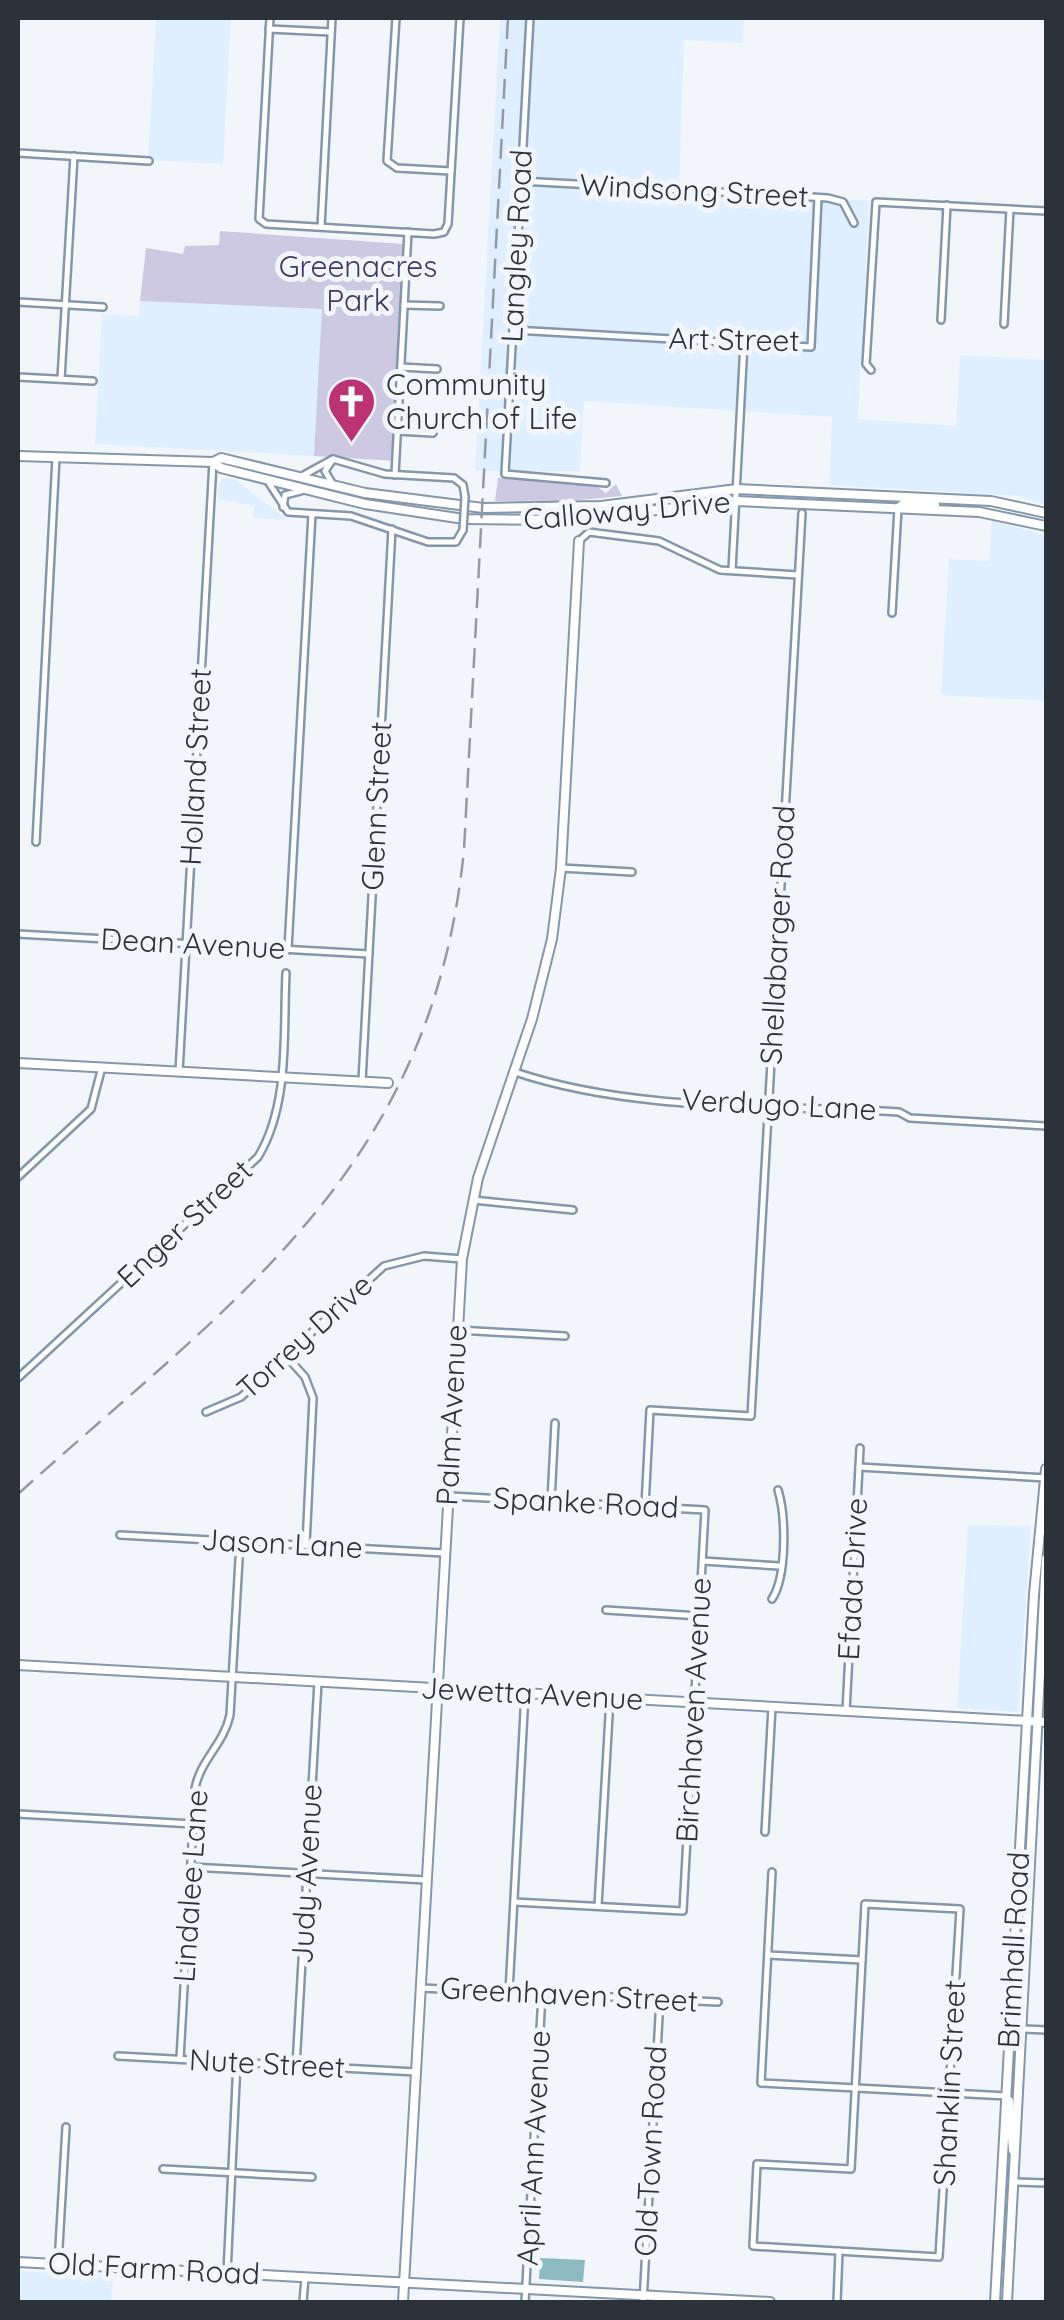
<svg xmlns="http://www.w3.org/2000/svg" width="1064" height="2320" viewBox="0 0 1064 2320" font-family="Quicksand,sans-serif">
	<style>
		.built { fill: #e0efff }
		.green { fill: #cdc9e2 }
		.water { fill: #8dbac1 }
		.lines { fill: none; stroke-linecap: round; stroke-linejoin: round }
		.street-casing { stroke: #8597aa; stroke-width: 10 }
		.secondary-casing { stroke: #8597aa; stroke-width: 12 }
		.street { stroke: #fff; stroke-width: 5 }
		.secondary { stroke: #fff; stroke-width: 8 }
		.rail { stroke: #959aa0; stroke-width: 2.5; stroke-dasharray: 20 10; stroke-linecap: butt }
		.street-bridge-casing { stroke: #8597aa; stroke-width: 10; stroke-linecap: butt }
		.street-bridge { stroke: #fff; stroke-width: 5 }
		.labels { text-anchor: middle; stroke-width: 10; stroke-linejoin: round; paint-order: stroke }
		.street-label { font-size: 30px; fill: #2b323a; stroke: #f2f6fa }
		.park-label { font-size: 30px; fill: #403563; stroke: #f2f6fa }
		.poi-label { font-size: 30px; fill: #2b323a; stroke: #f2f6fa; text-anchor: start }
	</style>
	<rect width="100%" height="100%" fill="#f2f6fa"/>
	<!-- built -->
	<g class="built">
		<polygon points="156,18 231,18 223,164 148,160"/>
		<polygon points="500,18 744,18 743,43 684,40 679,189 869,201 858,419 956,426 960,355 1046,360 1046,505 1019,496 829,485 832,417 584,401 580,471 475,471"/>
		<polygon points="140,301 323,309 314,456 95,444 102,314 139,316"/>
		<polygon points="224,478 234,479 288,520 253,518 254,506 218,499 219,483"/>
		<polygon points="992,521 1046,535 1046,701 941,695 949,559 989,561"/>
		<polygon points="968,1525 1031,1526 1018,1712 957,1708"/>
		<polygon points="18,2271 113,2275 111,2302 18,2302"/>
	</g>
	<!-- green -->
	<g class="green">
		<polygon points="220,231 403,244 395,461 314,456 322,309 140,301 146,248 183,254 185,246 219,245"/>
		<polygon points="498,478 592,483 606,493 616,484 622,496 558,502 495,501"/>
	</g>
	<!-- water -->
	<polygon class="water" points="540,2258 585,2260 583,2282 539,2279"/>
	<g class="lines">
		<defs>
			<g id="street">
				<polyline points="270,18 259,219 266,224 434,234 444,232 448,224 460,18"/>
				<polyline points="396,18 387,161 397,168 451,171"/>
				<polyline points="530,18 505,474 606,483"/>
				<polyline points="269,29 331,32"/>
				<polyline points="18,153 149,161"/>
				<polyline points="521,181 828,198 843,202 854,223"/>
				<polyline points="321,227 332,18"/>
				<polyline points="18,302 103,307"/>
				<polyline points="404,305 440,306"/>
				<polyline points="941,320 947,205"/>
				<polyline points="1004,324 1010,209"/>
				<polyline points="514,330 811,347 818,198"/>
				<polyline points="401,367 437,369"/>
				<polyline points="871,370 866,364 876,202 1046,211"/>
				<polyline points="18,377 93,381"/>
				<polyline points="61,379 74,156"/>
				<polyline points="397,431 433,433"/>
				<polyline points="333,459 385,474 454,478 463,485 465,497"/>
				<polyline points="395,475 408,232"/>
				<polyline points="302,476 333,459 325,471 332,483"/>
				<polyline points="267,480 288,512 351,516 428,542 456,542 463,530"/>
				<polyline points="283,507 285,495 301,491"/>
				<polyline points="579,541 589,532 659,541 720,570 798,575"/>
				<polyline points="732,570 744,343"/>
				<polyline points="892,613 898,508"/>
				<polyline points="36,842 56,457"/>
				<polyline points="561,868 632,872"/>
				<polyline points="18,934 369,954"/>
				<polyline points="288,949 312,514"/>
				<polyline points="179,1072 213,462"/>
				<path d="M515 1072C633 1112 775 1105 899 1112L910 1118 1046 1126"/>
				<polyline points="362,1081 392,529"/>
				<polyline points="18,1177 91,1109 102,1067"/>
				<polyline points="473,1200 573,1210"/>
				<polyline points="458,1330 565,1336"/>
				<polyline points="287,1357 305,1377 313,1398 306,1545"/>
				<path d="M18 1378 258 1157C290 1104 283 1034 286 973"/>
				<polyline points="206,1412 241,1397 384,1266 424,1256 462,1259"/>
				<polyline points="859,1467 1046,1478"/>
				<polyline points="450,1496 705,1510 683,1911 514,1902"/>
				<polyline points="551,1501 555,1423"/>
				<polyline points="645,1506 650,1410 751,1416 802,513"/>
				<polyline points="120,1535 444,1553"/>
				<polyline points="703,1561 779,1566"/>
				<path d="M772 1599C787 1576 786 1516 778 1490"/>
				<polyline points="606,1610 700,1616"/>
				<polyline points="846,1711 860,1448"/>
				<polyline points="18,1814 193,1824"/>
				<polyline points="765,1832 772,1707"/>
				<polyline points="191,1867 426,1880"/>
				<polyline points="772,1872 761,2083 1007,2096"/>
				<polygon points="865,1904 960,1909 939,2257 753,2246 757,2164 851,2169"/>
				<polyline points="598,1906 610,1698"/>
				<polyline points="768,1955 862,1960"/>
				<polyline points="421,1988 718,2002"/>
				<polyline points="509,1992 525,1693"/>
				<polyline points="1024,2029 1046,2030"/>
				<polyline points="118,2056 416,2072"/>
				<path d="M180 2059 195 1789C200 1760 224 1744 230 1715L240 1542"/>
				<polyline points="296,2066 318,1682"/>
				<polyline points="163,2169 312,2177"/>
				<polyline points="1015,2182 1046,2183"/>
				<polyline points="58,2264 66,2127"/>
				<polyline points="227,2273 237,2062"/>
				<polyline points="303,2302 305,2278"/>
				<polyline points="525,2302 542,1994"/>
				<polyline points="643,2302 660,1999"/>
				<polyline points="837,2302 839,2251"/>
			</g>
			<g id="secondary">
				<polyline points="18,456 213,462 221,458 365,493 483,508 601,506 737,489 991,501 1046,513"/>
				<polyline points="213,462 221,468 365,504 464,519 567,520 737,501 979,512 1046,526"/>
				<polyline points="898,508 905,503 935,505"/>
				<polyline points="18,1063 388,1083"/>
				<polyline points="18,1665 1046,1722"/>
				<polyline points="1009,2101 1013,2150"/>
				<polyline points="18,2262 770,2302"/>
				<polyline points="403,2302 462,1259 478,1178 532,1019 552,939 561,868 579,541"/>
				<polyline points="995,2302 1034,1594 1046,1469"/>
				<polyline points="1007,2302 1046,1559"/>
			</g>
		</defs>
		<!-- street casing -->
		<use href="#street" class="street-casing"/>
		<!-- secondary casing -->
		<use href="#secondary" class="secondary-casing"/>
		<!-- street -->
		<use href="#street" class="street"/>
		<!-- secondary -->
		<use href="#secondary" class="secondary"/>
		<!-- rail -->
		<path class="rail" d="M18 1494C237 1297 432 1169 464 850L508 18"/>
		<defs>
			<polyline id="street-bridge" points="463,530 465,497"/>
		</defs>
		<!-- street-bridge casing -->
		<use href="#street-bridge" class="street-bridge-casing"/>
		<!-- street-bridge -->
		<use href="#street-bridge" class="street-bridge"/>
	</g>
	<!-- icons -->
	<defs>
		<symbol id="church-pin" viewBox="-11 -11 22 30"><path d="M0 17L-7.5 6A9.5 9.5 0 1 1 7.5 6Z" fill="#bb3372" stroke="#f2f6fa"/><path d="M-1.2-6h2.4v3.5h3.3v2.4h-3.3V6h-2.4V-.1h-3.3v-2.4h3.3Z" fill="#fff"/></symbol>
	</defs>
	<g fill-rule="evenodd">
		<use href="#church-pin" x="324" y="374" width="55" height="75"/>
	</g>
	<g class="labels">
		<!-- street labels -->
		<g class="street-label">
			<text transform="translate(694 191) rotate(3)" y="10">Windsong Street</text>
			<text transform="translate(517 246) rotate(-87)" y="10">Langley Road</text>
			<text transform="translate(734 340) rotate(1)" y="10">Art Street</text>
			<text transform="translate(627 511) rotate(-5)" y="10">Calloway Drive</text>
			<text transform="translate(196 767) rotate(-87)" y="10">Holland Street</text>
			<text transform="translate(377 806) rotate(-87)" y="10">Glenn Street</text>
			<text transform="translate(778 935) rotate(-87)" y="10">Shellabarger Road</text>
			<text transform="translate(193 944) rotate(3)" y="10">Dean Avenue</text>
			<text transform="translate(779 1105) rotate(3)" y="10">Verdugo Lane</text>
			<text transform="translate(185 1224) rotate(-43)" y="10">Enger Street</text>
			<text transform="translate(305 1337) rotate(-42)" y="10">Torrey Drive</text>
			<text transform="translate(452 1415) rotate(-87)" y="10">Palm Avenue</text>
			<text transform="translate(586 1503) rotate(3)" y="10">Spanke Road</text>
			<text transform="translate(282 1544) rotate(3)" y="10">Jason Lane</text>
			<text transform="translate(853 1579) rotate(-87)" y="10">Efada Drive</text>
			<text transform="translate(532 1694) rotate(3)" y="10">Jewetta Avenue</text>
			<text transform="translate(694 1710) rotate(-87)" y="10">Birchhaven Avenue</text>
			<text transform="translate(307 1874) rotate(-87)" y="10">Judy Avenue</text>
			<text transform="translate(191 1886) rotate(-86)" y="10">Lindalee Lane</text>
			<text transform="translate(1014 1950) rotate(-87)" y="10">Brimhall Road</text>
			<text transform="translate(569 1995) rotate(3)" y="10">Greenhaven Street</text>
			<text transform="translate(267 2064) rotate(3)" y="10">Nute Street</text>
			<text transform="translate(950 2083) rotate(-87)" y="10">Shanklin Street</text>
			<text transform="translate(534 2148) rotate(-87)" y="10">April Ann Avenue</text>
			<text transform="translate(651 2151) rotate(-87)" y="10">Old Town Road</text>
			<text transform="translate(154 2269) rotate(3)" y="10">Old Farm Road</text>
		</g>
		<!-- park labels -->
		<g class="park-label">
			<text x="358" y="277">Greenacres<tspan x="358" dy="34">Park</tspan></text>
		</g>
		<!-- poi labels -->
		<g class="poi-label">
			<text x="386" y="395">Community<tspan x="386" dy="34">Church of Life</tspan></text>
		</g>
	</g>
	<!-- border -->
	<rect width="1064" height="2320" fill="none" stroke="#2b323a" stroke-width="40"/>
</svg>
